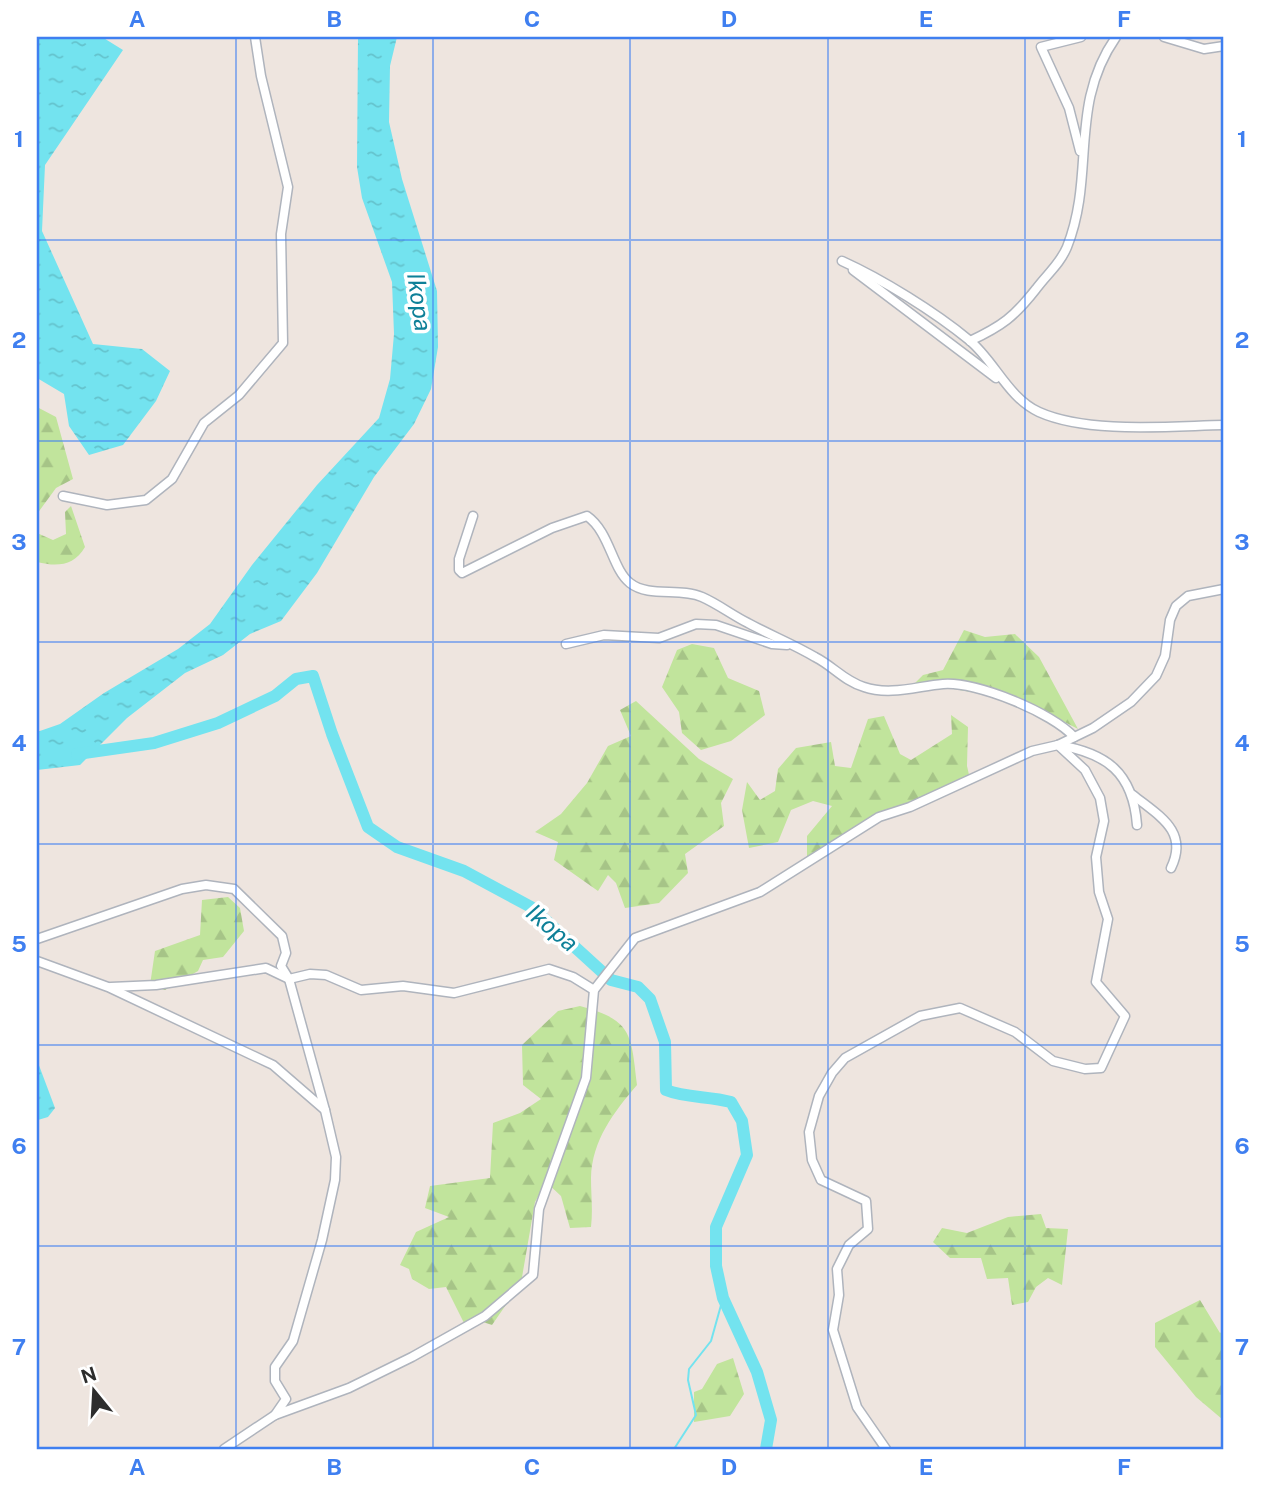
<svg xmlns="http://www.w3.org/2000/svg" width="1261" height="1486" viewBox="0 0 1261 1486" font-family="'Public Sans',sans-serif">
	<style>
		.forest { fill: url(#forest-firs) }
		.water { fill: url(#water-ripples) }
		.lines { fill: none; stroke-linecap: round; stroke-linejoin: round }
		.stream { stroke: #73e3ef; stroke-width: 2 }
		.river { stroke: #73e3ef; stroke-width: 12 }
		.minor-casing { stroke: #afb4bd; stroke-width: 11 }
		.minor { stroke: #fff; stroke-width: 8 }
		.grid { fill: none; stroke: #3f7ff0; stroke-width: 2; stroke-opacity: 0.55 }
		.labels { text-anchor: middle; stroke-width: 7; stroke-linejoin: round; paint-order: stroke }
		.water-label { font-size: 24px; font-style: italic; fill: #0e8098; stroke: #fff }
		.neatline { fill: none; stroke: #3f7ff0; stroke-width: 2.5 }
		.grid-label { font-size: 23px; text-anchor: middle; font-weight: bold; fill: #3f7ff0 }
	</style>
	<defs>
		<pattern id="forest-firs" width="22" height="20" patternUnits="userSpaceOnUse" patternTransform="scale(1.75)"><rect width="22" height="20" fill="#c1e49c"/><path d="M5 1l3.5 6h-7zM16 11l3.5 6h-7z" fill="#a6c487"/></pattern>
		<pattern id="water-ripples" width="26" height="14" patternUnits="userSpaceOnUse" patternTransform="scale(1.75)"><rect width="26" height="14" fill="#73e3ef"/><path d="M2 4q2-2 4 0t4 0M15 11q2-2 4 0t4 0" fill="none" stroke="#64c3cd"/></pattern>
	</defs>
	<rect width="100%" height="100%" fill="#eee5df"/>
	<!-- forest -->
	<g class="forest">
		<polygon points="37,407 56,417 73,479 56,488 37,514"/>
		<path d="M71 506 85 547C74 566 57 567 37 562V533L53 540 66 534 65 512Z"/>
		<path d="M964 630 985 637 1015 634 1039 657 1078 729C1025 700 972 689 913 685L923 675 943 670Z"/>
		<polygon points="692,644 714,648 728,678 759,691 765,715 731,741 701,750 682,733 679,712 662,687 677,650"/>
		<polygon points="636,701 699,759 733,779 721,803 724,826 685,854 688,873 659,903 625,908 616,883 608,875 598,891 554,860 558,842 535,832 561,814 587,783 608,746 631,736 620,710"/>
		<polygon points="951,715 968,727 967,766 970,779 922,800 890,808 807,862 807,836 832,806 813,801 791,810 778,842 749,848 742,810 747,782 760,800 775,791 778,769 796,748 831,742 835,766 851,768 868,719 884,716 900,754 911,760 952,734"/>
		<polygon points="228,897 240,908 244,931 223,957 203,960 198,971 165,990 150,985 155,951 200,935 202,900"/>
		<path d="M580 1006C633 1020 631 1035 637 1085 614 1112 592 1140 591 1178 591 1194 593 1210 591 1227L570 1228 561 1196 546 1182 535 1202 521 1283 492 1325 477 1320 464 1323 446 1287 429 1289 412 1279 409 1269 400 1265 416 1232 449 1217 425 1208 430 1186 490 1178 493 1123 520 1113 541 1099 523 1085 522 1045 558 1011Z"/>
		<polygon points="1041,1214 1046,1228 1068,1229 1062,1285 1048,1278 1036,1287 1028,1302 1012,1305 1008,1278 987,1279 981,1258 950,1258 933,1242 942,1228 967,1233 1008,1217"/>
		<polygon points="1200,1300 1220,1333 1224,1330 1222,1419 1196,1397 1155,1347 1155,1323"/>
		<polygon points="733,1358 744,1394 730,1416 694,1422 694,1392 702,1389 717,1364"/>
	</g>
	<!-- water -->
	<g class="water">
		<polygon points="37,37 102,37 123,50 45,165 42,231 93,344 142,349 170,371 156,401 123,445 89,455 69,426 64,394 37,378"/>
		<polygon points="358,37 397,37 390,66 389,122 402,179 437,291 438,347 431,389 414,424 374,477 317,573 281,621 250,634 223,655 185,673 127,718 80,765 37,770 37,732 60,724 104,693 178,649 210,624 252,565 317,485 379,418 390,379 394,334 392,282 362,198 357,167"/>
		<polygon points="37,1060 55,1108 48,1117 38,1120"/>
	</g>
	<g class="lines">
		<!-- stream -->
		<polyline class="stream" points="674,1449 696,1415 688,1380 689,1369 711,1341 723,1298"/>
		<!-- river -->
		<path class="river" d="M77 754 154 743 218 723 275 696 296 679 313 676 332 734 368 827 397 847 464 871 531 907 611 980 638 987 650 999 665 1042 666 1090C685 1098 709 1096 731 1102L742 1121 747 1155 716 1227V1266L723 1298 757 1372 771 1420 766 1449"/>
		<defs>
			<g id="minor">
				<polyline points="1164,37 1204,49 1224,46"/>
				<polyline points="1080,151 1069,108 1041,47 1081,37"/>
				<path d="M842 261C882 279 935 312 969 340 994 360 1008 398 1039 412 1088 434 1171 426 1224 425"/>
				<polyline points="853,270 996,378"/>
				<path d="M970 341C1002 326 1014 317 1036 289 1047 274 1060 264 1067 247 1096 174 1068 106 1116 37"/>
				<polyline points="63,496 107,505 146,500 172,479 204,423 239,395 283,343 281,234 288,187 261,76 255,37"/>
				<path d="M473 516 459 559V570L462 573 552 528 587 516C610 532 612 569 630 583 649 598 680 587 702 597 718 604 732 615 748 623 770 635 793 644 815 657 833 666 844 681 864 687 890 696 918 686 943 684 976 681 1053 713 1074 737"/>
				<polyline points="566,644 604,635 659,638 696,624 716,625 772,644 787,645"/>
				<path d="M1058 745C1106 753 1133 772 1137 825"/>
				<path d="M1133 795C1159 816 1189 831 1171 868"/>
				<polyline points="37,939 182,889 206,885 234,889 282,936 286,953 281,966 289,979 325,1110"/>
				<polyline points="37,961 108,987 273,1065 325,1110 336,1157 335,1180 322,1240 293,1341 275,1367 275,1381 286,1399 275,1415"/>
				<polyline points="111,987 156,985 266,968 289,979 310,974 326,975 361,990 403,986 454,993 549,969 573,977 594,990"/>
				<polyline points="224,1449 275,1415 349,1388 412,1357 485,1316 533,1275 539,1209 586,1078 594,990 635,938 760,892 879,817 910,807 1032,751 1058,745 1093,728 1131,702 1156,676 1165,656 1170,620 1176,606 1188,596 1224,589"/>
				<polyline points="886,1449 857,1407 833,1330 839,1295 837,1269 849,1245 868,1229 866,1201 821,1180 812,1160 809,1132 819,1096 832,1073 845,1058 920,1016 960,1008 1015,1032 1053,1061 1085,1069 1101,1068 1125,1016 1096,982 1108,919 1099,892 1096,857 1104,821 1100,798 1085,770 1058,745"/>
			</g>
		</defs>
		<!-- minor casing -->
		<use href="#minor" class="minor-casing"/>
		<!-- minor -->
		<use href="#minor" class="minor"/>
	</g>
	<!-- grid -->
	<path class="grid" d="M236 37V1449M433 37V1449M630 37V1449M828 37V1449M1025 37V1449M37 240H1224M37 441H1224M37 642H1224M37 844H1224M37 1045H1224M37 1246H1224"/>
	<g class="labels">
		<!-- water labels -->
		<g class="water-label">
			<text transform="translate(419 302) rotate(82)" y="8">Ikopa</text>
			<text transform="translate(552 928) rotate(40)" y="8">Ikopa</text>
		</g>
	</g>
	<!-- border -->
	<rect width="1261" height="1486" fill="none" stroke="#ffffff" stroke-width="77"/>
	<!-- north arrow -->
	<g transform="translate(94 1391) rotate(342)" stroke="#ffffff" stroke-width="5" paint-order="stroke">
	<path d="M0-5L12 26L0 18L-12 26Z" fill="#2d2d2d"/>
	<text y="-10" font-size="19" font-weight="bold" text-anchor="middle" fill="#2d2d2d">N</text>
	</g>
	<rect x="38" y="38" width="1184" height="1410" class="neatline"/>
	<g class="grid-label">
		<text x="137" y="27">A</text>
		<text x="334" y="27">B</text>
		<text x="532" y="27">C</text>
		<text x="729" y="27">D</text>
		<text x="926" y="27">E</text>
		<text x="1124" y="27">F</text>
		<text x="19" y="147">1</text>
		<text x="1242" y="147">1</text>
		<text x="19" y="348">2</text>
		<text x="1242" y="348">2</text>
		<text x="19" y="550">3</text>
		<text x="1242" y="550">3</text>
		<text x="19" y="751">4</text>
		<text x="1242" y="751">4</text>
		<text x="19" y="952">5</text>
		<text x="1242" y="952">5</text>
		<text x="19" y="1154">6</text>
		<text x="1242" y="1154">6</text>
		<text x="19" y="1355">7</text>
		<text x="1242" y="1355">7</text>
		<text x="137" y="1475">A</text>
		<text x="334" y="1475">B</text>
		<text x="532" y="1475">C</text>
		<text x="729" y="1475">D</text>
		<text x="926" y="1475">E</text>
		<text x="1124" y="1475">F</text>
	</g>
</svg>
